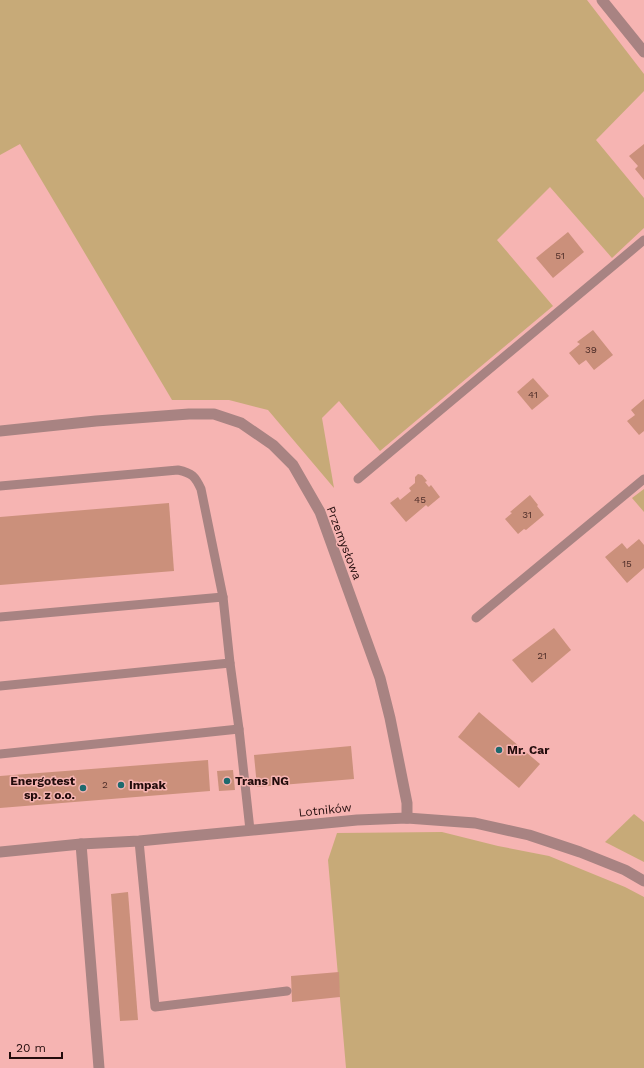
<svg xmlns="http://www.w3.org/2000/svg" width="644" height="1068" viewBox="0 0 644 1068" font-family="'Work Sans',sans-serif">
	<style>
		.green { fill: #c7aa78 }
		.building { fill: #cb907b }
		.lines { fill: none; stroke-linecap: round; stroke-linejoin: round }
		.service { stroke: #a88382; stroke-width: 9 }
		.minor { stroke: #a88382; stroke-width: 11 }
		.tertiary { stroke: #a88382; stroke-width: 11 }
		.poi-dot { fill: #1d6a6e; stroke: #f6b4b2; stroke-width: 1.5 }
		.labels { text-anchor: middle; stroke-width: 3; stroke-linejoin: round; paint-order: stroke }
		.number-label { font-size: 10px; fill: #4d2d28 }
		.street-label { font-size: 12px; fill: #230c0c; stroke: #f6b4b2 }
		.poi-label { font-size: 12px; font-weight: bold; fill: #230c0c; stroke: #f6b4b2; text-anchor: start }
	</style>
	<rect width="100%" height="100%" fill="#f6b4b2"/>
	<!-- green -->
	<g class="green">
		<polygon points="0,0 587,0 644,74 644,91 596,140 644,198 644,228 612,258 550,187 497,240 553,306 380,451 339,401 322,418 334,488 268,410 229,400 172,400 20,144 0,155"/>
		<polygon points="644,489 644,512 632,498"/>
		<polygon points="634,814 644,822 644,862 605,842"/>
		<polygon points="442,832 498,846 549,856 625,887 644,897 644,1068 346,1068 328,860 337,833"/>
	</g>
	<!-- building -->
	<g class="building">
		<polygon points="644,144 644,180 635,169 638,166 629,156"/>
		<polygon points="568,232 584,252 553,278 536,258"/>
		<polygon points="593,330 613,355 594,370 586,360 579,365 569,353 580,344 577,342"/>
		<polygon points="533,378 549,396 532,410 517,392"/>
		<polygon points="644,399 644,431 639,435 627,421 635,415 631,410"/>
		<polygon points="418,474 422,475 427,481 425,482 429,487 431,485 440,497 428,507 426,505 406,522 390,503 398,497 400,500 411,491 409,488 415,483 415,477"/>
		<polygon points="530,495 538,505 537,506 544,515 526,530 524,529 518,534 505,519 512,513 510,512"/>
		<polygon points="169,503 174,571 0,585 0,517"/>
		<polygon points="639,539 644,545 644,568 627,583 605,557 622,543 627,549"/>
		<polygon points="554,628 571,650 532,683 512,660"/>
		<polygon points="479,712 540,764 519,788 458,737"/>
		<polygon points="351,746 354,779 257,787 254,755"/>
		<polygon points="208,760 210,791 0,808 0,776"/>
		<polygon points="233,770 235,790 219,791 217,771"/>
		<polygon points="128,892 138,1020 120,1021 111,894"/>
		<polygon points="339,972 340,997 292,1002 291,976"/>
	</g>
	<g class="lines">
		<!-- service -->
		<g class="service">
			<polyline points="358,479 644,240"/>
			<path d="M0 486 178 470C192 473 195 476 201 489L223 597"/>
			<polyline points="0,617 223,597 230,663 0,686"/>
			<polyline points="476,618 644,479"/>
			<polyline points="230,663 239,729"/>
			<polyline points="0,754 239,729 250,830"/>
			<polyline points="139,841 155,1007 287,991"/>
		</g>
		<!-- minor -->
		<g class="minor">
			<polyline points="602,0 644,52"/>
			<polyline points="0,431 96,421 189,414 214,414 241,423 273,445 293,465 320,512 380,678 390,718 407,803 407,818"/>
			<polyline points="81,844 99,1068"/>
		</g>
		<!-- tertiary -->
		<polyline class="tertiary" points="0,852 81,844 139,841 357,820 407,818 475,823 529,835 580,852 625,870 644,881"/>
	</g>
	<!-- markers -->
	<g class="poi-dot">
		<circle cx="499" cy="750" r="4"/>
		<circle cx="227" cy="781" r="4"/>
		<circle cx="121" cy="785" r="4"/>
		<circle cx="83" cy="788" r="4"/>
	</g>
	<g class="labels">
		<!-- number labels -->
		<g class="number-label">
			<text x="560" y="259">51</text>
			<text x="591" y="353">39</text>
			<text x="533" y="398">41</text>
			<text x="420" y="503">45</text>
			<text x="527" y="518">31</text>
			<text x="627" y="567">15</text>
			<text x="542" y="659">21</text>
			<text x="105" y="788">2</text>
		</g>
		<!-- street labels -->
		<g class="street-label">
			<text transform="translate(344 543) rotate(69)" y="4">Przemysłowa</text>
			<text transform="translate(325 810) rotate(-6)" y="4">Lotników</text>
		</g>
		<!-- poi labels -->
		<g class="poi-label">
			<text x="507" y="754">Mr. Car</text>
			<text x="75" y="785" text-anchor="end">Energotest<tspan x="75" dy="14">sp. z o.o.</tspan></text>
			<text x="235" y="785">Trans NG</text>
			<text x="129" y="789">Impak</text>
		</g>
	</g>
	<!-- scale -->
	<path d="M10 1052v6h52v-6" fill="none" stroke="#230c0c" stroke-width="2"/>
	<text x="16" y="1052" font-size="12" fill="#230c0c" stroke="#f6b4b2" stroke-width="3" paint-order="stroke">20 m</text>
</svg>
